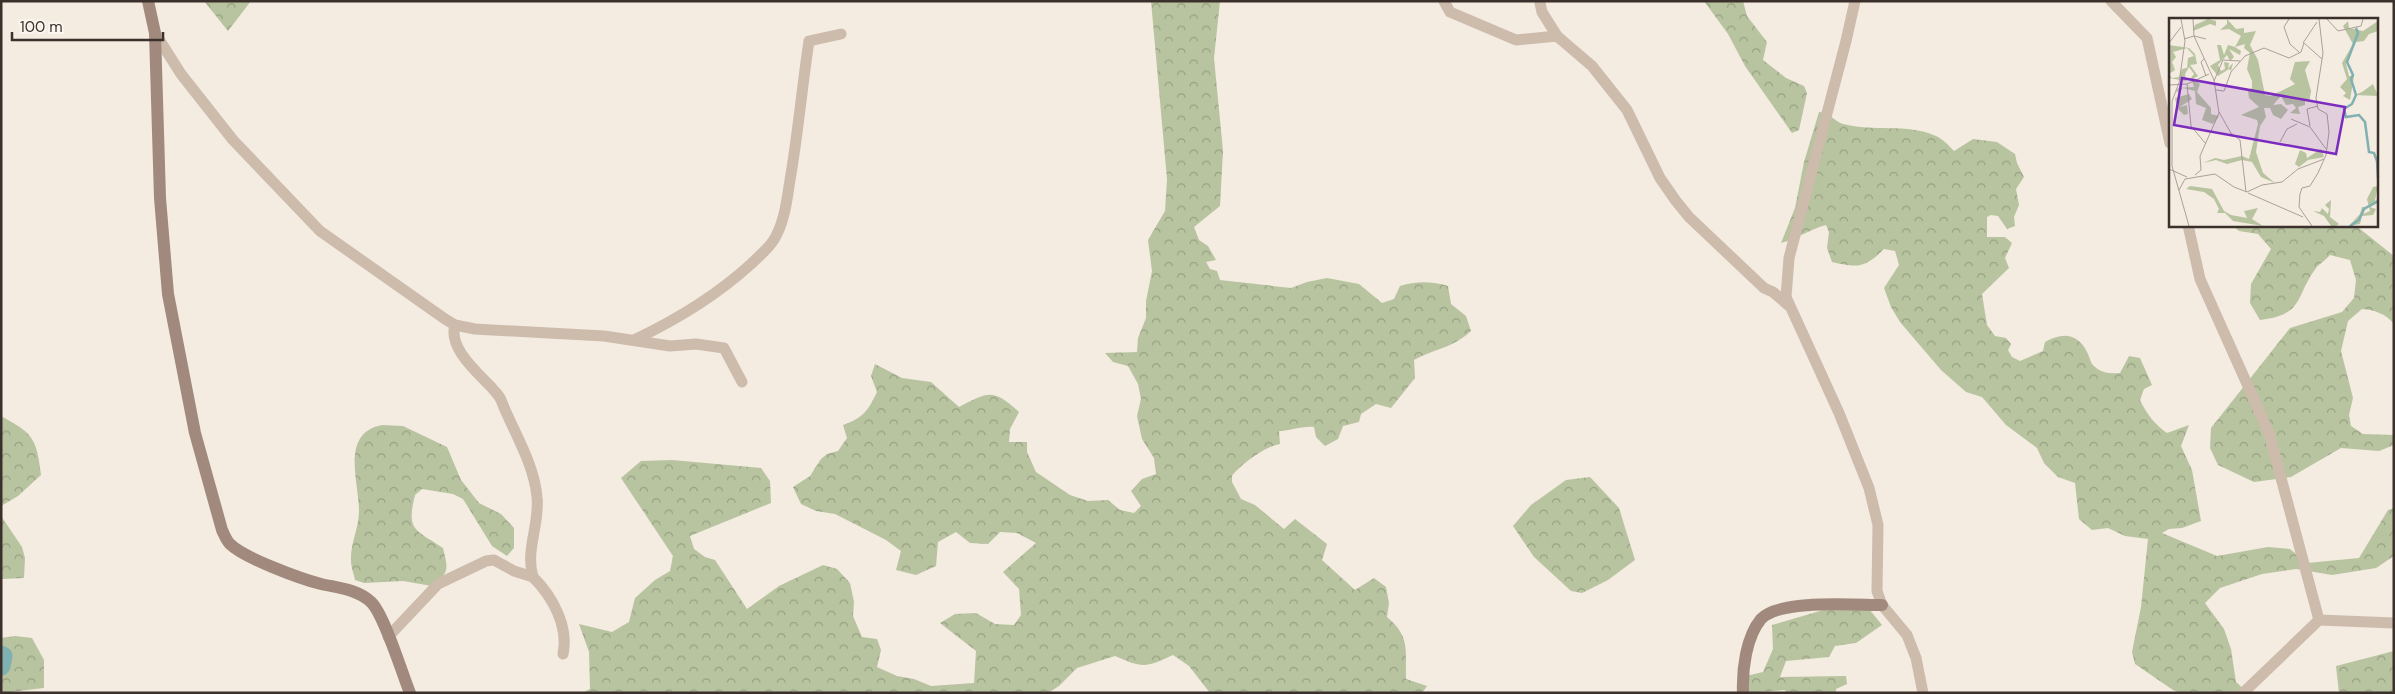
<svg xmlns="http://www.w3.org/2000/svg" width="2395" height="694" viewBox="0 0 2395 694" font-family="'DM Sans',sans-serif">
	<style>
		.forest { fill: url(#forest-crowns) }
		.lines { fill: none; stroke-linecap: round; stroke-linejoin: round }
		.river { stroke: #7fb0b2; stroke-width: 19 }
		.street { stroke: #cdbbac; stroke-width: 11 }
		.secondary { stroke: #a18a7d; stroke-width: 12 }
		.inset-river { fill: none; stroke: #7fb0b2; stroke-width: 2.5 }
		.inset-road { fill: none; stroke: #aaa098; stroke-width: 1 }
		.view { fill: #7b2cbf; fill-opacity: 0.15; stroke: #7b2cbf; stroke-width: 2.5 }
		.inset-edge { fill: none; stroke: #3b302b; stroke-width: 2.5 }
	</style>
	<defs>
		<pattern id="forest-crowns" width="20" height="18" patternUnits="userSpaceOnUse" patternTransform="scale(1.25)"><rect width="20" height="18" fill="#b8c4a0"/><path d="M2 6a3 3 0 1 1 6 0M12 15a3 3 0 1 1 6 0" fill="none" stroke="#97a083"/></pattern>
	</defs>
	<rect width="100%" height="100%" fill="#f4ebe1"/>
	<!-- forest -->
	<g class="forest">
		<polygon points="204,1 251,1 228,31"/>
		<path d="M1151 1H1220L1214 58 1223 151 1220 206 1194 227 1199 240 1208 246 1216 260 1206 262 1210 269 1217 271 1220 280 1291 288 1307 282 1327 278 1359 284 1382 303 1394 299 1400 286C1417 281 1431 281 1448 286L1451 304 1466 316 1471 331C1451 349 1436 348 1414 360L1415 378 1391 408 1376 404 1361 414 1359 422 1343 426 1338 439 1325 446 1316 437 1314 427C1301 426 1291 431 1279 431L1280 444C1266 446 1240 465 1232 476V482L1241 499 1255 505 1284 529 1295 519 1327 544 1322 560 1355 590 1374 578 1386 587 1389 603 1387 617C1411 637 1405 651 1406 679L1427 686 1422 693H1210L1189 666 1173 655C1146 668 1142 668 1115 656L1077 668 1059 686 1048 693H582L590 689 589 652 579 624 612 632 629 622 635 598 655 580 670 571 673 556 621 478 641 461 672 460 761 468 770 481 771 503 690 536 694 549 705 557 715 560 747 609 779 586 823 565 837 569 850 583 854 602 853 616 862 637 877 639 881 650 877 667 897 676 914 679 931 686 974 683 976 651 940 623 955 614 976 613 995 624 1014 625 1021 615 1019 589 1003 572 1036 543 1017 533 1000 532 988 544 970 543 956 532 938 542 936 566 916 575 896 570 901 551 886 540 835 514 816 511 801 504 793 487 810 476 821 459 827 454 838 451 847 438 843 425C863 418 868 411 877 392L871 376 875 364 902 378 931 382 959 407C989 392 992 388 1019 412L1010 429 1009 442H1027V452L1036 472 1070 495 1088 501 1108 500 1120 510 1134 513 1141 506 1131 491 1142 479 1156 474 1154 458 1142 439 1137 416 1141 399 1138 384 1128 366 1113 362 1105 353 1137 352 1138 338 1146 318V301L1152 271 1148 240 1165 211 1167 179Z"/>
		<polygon points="1704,1 1743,1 1747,16 1767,42 1763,60 1786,78 1804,86 1807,93 1799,130 1792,133 1745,66 1728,34"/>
		<path d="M1819 112C1830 113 1834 121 1843 124 1873 132 1907 123 1936 136 1943 139 1949 146 1954 151L1973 139 1997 142 2015 154 2017 163 2024 177 2016 189 2019 205 2014 217 2015 226 2007 229 1998 216 1991 215 1987 217V237H2005L2012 243 2005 258 2009 268 1982 294 1987 325 1995 336 2006 338 2011 344 2008 350 2012 357 2020 361 2043 351 2045 342C2062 332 2078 333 2087 352 2090 357 2090 363 2094 366 2101 373 2110 374 2120 373L2129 356 2140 358 2152 385 2144 389 2140 400C2146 413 2155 425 2167 433L2189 425 2181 446 2192 470 2201 521 2182 528 2169 529 2162 533 2217 556 2268 547 2290 549 2307 563 2359 558 2388 510 2394 508V556L2376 568 2332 575 2296 569 2262 574 2220 588 2205 603 2224 629 2231 649 2236 682 2248 693H2180L2173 690 2135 664 2132 652 2141 607 2148 539 2125 536 2108 528 2092 530 2079 519 2075 483 2058 477 2044 463 2037 448 2006 425 1982 397 1966 392 1941 370 1900 322 1891 307 1884 288 1899 265 1895 251 1884 249C1865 268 1858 268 1832 262L1827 248 1829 232 1826 225C1810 229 1797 239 1781 243L1795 208 1804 162Z"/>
		<path d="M2232 225H2355L2394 256V324C2386 314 2375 310 2362 309L2348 321 2341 351 2353 398 2349 415 2351 426 2363 434 2394 435V445L2379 451 2341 448 2291 477 2254 482 2218 465 2210 448 2211 428 2290 328 2342 312 2354 298 2356 280 2350 260 2330 255C2326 260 2319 264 2316 268 2294 298 2305 314 2260 320L2250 303 2251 284 2271 249 2258 234 2239 231Z"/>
		<path d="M1 416C34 434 36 438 41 475L18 496 1 506Z"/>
		<path d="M382 425 403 426 447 447 461 480 479 503 501 514 514 528V548L507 556 492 546 463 499 453 494 422 489 415 495C406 531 415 529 443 548 448 569 450 572 432 586L403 581 364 583 355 580C354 574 351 567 351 561 350 544 359 528 359 511 359 482 340 433 382 425Z"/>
		<polygon points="1590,477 1619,508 1635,560 1608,580 1582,593 1571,591 1534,557 1513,526 1531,505 1566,480"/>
		<polygon points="1,516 22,547 25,558 24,578 2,579"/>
		<polygon points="1861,599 1882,625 1856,643 1835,646 1829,657 1786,661 1780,677 1846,676 1847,684 1836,689 1836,693 1786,693 1785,690 1747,693 1746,676 1763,672 1773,649 1772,625"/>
		<polygon points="15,636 32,638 44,660 44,688 1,693 1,638"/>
		<polygon points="2394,651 2394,693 2339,693 2336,666"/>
	</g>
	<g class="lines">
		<!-- river -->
		<polyline class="river" points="1,655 3,656 1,666"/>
		<!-- street -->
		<g class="street">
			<polyline points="1444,1 1450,12 1516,40 1557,36"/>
			<polyline points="1855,1 1846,41 1789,258 1786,297 1839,413 1869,488 1878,525 1877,591 1882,605 1907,635 1916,658 1923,693"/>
			<polyline points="2111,1 2147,38 2170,143"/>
			<polyline points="1540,3 1542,12 1557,36 1592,66 1627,110 1660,178 1676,201 1689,217 1764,288 1773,292 1788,305"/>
			<polyline points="155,33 181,74 233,140 320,231 445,319 455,325 475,329 604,336 670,346 696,344 724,348 742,382"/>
			<polyline points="2188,225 2200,279 2269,433 2319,620 2394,623"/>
			<path d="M634 340C676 320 716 296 751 264 760 255 771 247 776 236 785 219 787 199 790 180 798 134 802 87 809 41L841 34"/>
			<path d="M533 577C552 596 569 626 563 654"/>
			<path d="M388 637 438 584 486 561 494 560 514 571 533 577C525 550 540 524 537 497 534 463 513 431 501 400 499 395 495 392 492 388 477 372 448 348 455 325"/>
			<polyline points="2243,693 2319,620"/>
		</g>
		<!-- secondary -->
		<g class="secondary">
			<path d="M148 1 155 33 160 198 168 294 195 433 222 530C224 534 226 540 230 544 244 558 301 579 321 584 338 588 357 589 371 602 384 614 402 673 410 693"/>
			<path d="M1743 693C1742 670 1746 637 1761 619 1779 599 1855 605 1882 605"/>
		</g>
	</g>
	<!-- overview -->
	<g transform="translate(2169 18)">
		<rect width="209" height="209" fill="#f4ebe1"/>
		<path d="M39 1 47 3V8L41 6 24 13 26 7Z" fill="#b8c4a0"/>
		<path d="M58 1 67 11 75 10V15L87 13 81 27 89 42 96 77 102 78 126 66 121 61 126 44 141 43 136 52 142 73 140 85 139 81 136 82V87L129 89 131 96 121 95 127 90 124 86 117 87 112 78 104 87 112 86 119 92 112 101 104 97 101 90H95L97 99 91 108 87 134 94 155 106 165 92 159 83 144 73 142 58 146 47 142 34 145 46 140 55 142 73 138 80 141 89 106 88 102 72 97 90 89 80 80 79 72 83 70V63L78 51 81 35 75 30 76 26 66 29 72 33 71 37 60 31 65 39 61 43 58 37 49 47 52 53 56 51 55 44 60 45 59 50 64 45 62 53 60 51 49 58 41 48 51 42 48 27H52L55 37 59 27 66 29 72 18 60 11 51 12 58 6ZM179 3 180 10 194 13 209 3V13L200 16 195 23 187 24 177 46 180 58H185L181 82 174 78 177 75 171 69 178 61 173 45 184 26 174 8ZM0 27 20 30 26 36 28 46 21 47 29 58 24 61 31 66 28 74 42 90V96L50 98 44 106 33 102 37 90 27 86 26 73 14 70 7 75 9 70 25 69 22 60 25 56 20 49 16 56 17 63 0 60ZM18 30 25 38 19 40 18 50 13 51 10 59 3 60 0 56 6 52 3 44 7 39 4 34ZM204 66 209 78 186 77 193 74ZM20 76 23 81 11 89 18 87 19 96 15 97 8 90 6 80ZM152 131 155 139 139 142 130 149 126 146 131 132 137 135 138 140ZM21 168 43 171 55 193 62 197 78 200 75 193 89 190 83 201 94 208 64 203 56 195H48L50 191 45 181 35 174 17 171ZM209 168 206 182 209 185 201 189 207 191 204 197 193 198 191 206 180 208 191 196 193 189H197L194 196 201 193 198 181 204 169ZM162 182 161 199 170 206 167 208H162L155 198 144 193 151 194 153 190 159 196 160 191 156 187Z" fill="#b8c4a0" fill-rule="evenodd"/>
		<path class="inset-river" d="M187 10 189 15 178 44 184 57 182 61 187 77 183 86 175 91 177 99 190 97 196 104 200 134 205 135 208 143 209 160M181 208 190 202 195 191 209 183"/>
		<path class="inset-road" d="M12 1 16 23 10 65 3 83V148L20 208M24 1 25 18 37 21M120 1 115 9 121 26 131 35M158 1 169 13 192 8 194 1M15 21 25 18 45 62 50 95 31 138 32 152 26 157M0 25 12 9M134 25 148 4M35 41 32 44 37 58M45 63 54 42 71 43M18 66 40 56M0 67 18 66 22 108 37 126M47 72 55 73 62 54 76 38 95 30 120 40 132 34 135 25 153 41M50 94 63 117M122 101 141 109 157 131M141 108 138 91 149 88M62 115 71 122 77 174M111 124 118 111 128 106M0 151 18 159M10 172 16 161 46 156 65 169 78 174 93 167 113 164 129 151 155 141M79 175 134 199M143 208 130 189 131 176 133 170 141 168 149 155 157 137 160 114 158 96 149 91 147 80 154 35 150 1"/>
		<path class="view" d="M13 60 176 89 167 136 5 107Z"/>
		<rect width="209" height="209" class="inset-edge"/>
	</g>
	<!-- border -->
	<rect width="2395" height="694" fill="none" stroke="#3b302b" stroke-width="5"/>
	<!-- scale -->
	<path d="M12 32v8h151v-8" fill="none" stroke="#3b302b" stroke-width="2.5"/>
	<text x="20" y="32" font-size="15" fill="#3b302b" stroke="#fbf5ee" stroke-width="4" paint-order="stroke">100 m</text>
</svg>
